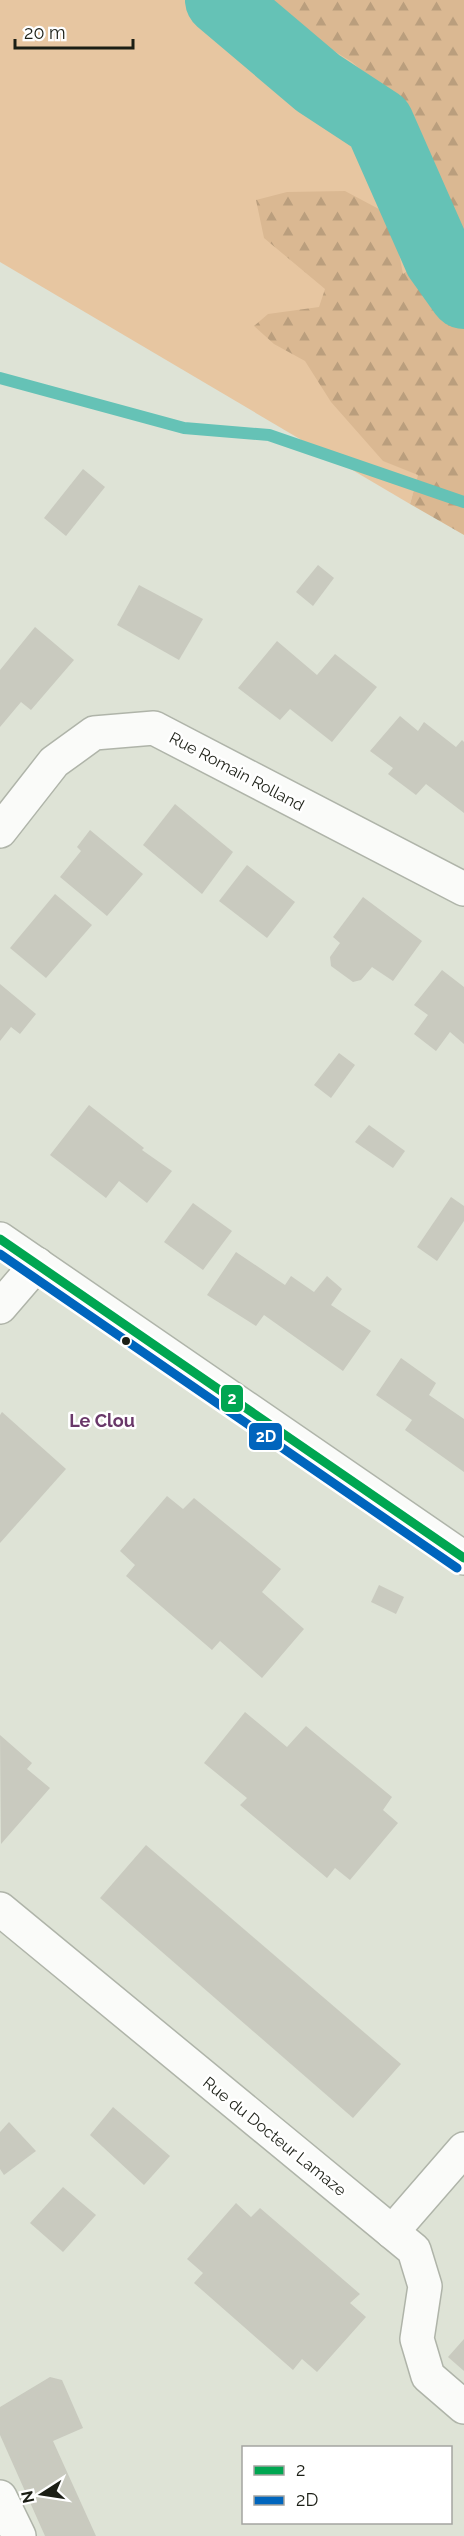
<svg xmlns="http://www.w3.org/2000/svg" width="464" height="2536" viewBox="0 0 464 2536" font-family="Raleway,sans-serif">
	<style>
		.grass { fill: #e7c6a1 }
		.forest { fill: url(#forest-firs) }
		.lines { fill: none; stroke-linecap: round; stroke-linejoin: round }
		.stream { stroke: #65c2b6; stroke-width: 12 }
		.river { stroke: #65c2b6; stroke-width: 70 }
		.building { fill: #c9cabf }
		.minor-casing { stroke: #afb4a9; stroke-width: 36 }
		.minor { stroke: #fafbf9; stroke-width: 33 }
		.bus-1-casing { stroke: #fff; stroke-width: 14 }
		.bus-2-casing { stroke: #fff; stroke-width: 14 }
		.bus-1 { stroke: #00a651; stroke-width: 9 }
		.bus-2 { stroke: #0065bd; stroke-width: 9 }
		.bus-dot { fill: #1b1e15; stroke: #fff; stroke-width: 2 }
		.labels { text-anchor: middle; stroke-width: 5; stroke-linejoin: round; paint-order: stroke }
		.street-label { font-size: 16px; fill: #1b1e15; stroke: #fff }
		.neighbourhood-label { font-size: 18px; font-weight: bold; fill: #693769; stroke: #fff }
		.line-badge { stroke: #fff; stroke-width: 2 }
		.badge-label { font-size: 16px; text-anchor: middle; font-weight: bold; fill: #fff }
	</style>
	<defs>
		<pattern id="forest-firs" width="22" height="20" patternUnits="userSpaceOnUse" patternTransform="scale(1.5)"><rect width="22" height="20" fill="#dab892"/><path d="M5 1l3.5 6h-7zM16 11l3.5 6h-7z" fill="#ba9e7d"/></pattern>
	</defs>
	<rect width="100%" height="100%" fill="#dee3d6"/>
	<!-- grass -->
	<polygon class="grass" points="0,0 464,0 464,319 410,504 0,262"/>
	<!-- forest -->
	<polygon class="forest" points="251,0 464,0 464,535 410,504 418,475 383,461 331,402 305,361 274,344 254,326 268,314 319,307 325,289 264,238 256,200 287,192 345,191 392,216 403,274 445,244 420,145 397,101 352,62"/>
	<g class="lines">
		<!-- stream -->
		<polyline class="stream" points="0,378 184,428 269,435 464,502"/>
		<!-- river -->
		<polyline class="river" points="220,0 318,83 379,123 439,259 464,294"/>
	</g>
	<!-- building -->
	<g class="building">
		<polygon points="83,469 105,487 66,536 44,518"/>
		<polygon points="318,565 334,578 313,606 296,592"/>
		<polygon points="139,585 203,619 179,660 117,625"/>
		<polygon points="35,627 74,660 31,710 21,702 0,727 0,670"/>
		<polygon points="277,641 317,675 335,654 377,687 332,742 290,709 280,720 238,688"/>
		<polygon points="400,716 418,731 424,722 456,747 462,740 464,742 464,813 426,784 416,795 388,774 393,768 370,751"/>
		<polygon points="175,804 233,852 202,894 143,845"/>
		<polygon points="90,830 143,874 107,916 60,877 81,851 77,847"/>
		<polygon points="247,865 295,902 267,938 219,901"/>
		<polygon points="55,894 92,925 46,978 10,948"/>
		<polygon points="363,897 422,941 393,981 372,967 361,980 353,982 331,966 330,957 340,943 333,937"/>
		<polygon points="442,970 464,987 464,1044 450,1032 436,1051 414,1034 428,1015 414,1005"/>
		<polygon points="0,984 36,1014 20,1034 11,1027 0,1041"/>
		<polygon points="339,1053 355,1065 331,1098 314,1085"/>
		<polygon points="89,1105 144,1148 142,1150 172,1171 147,1203 119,1181 106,1198 50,1155"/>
		<polygon points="369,1125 405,1151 393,1168 355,1142"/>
		<polygon points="451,1197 464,1206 464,1221 437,1261 417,1247"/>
		<polygon points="193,1203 232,1231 203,1270 164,1242"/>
		<polygon points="236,1252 285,1285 291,1276 314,1292 327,1276 342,1289 331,1305 371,1331 343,1371 264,1315 256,1326 207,1295"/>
		<polygon points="401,1358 436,1383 429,1395 464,1419 464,1472 405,1430 412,1420 376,1395"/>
		<polygon points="2,1412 66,1469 0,1543 0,1415"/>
		<polygon points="167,1496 183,1509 194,1498 281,1569 262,1592 304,1629 262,1678 220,1641 212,1650 126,1576 135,1565 120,1551"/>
		<polygon points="379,1585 404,1597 396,1614 371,1602"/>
		<polygon points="245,1712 287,1747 306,1726 392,1797 383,1810 398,1823 350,1880 335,1868 327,1878 240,1805 247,1798 204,1763"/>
		<polygon points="0,1735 32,1763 27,1769 50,1788 1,1844"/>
		<polygon points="146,1845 401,2064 353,2118 100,1898"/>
		<polygon points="113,2107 170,2156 144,2185 90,2135"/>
		<polygon points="9,2122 36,2151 4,2175 0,2169 0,2132"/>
		<polygon points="63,2187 96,2215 63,2252 30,2223"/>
		<polygon points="236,2203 251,2217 260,2208 360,2294 350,2303 366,2317 317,2372 302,2359 293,2370 194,2283 203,2273 187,2259"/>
		<polygon points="464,2339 464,2371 448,2357"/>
		<polygon points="50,2377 62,2380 83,2428 53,2441 96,2536 45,2536 0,2435 0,2407"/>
	</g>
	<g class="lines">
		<defs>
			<g id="minor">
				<polyline points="0,831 54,762 94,733 154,728 464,889"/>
				<polyline points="0,1239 464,1558"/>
				<polyline points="0,1307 37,1264"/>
				<polyline points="0,1909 414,2250 425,2286 417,2339 428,2376 464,2407"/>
				<polyline points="392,2232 464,2149"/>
				<polyline points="0,2497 19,2536"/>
			</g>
		</defs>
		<!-- minor casing -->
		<use href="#minor" class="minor-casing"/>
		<!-- minor -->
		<use href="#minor" class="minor"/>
		<defs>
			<polyline id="bus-1" points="0,1239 464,1558"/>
			<polyline id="bus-2" points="0,1254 457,1568"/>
		</defs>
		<!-- bus-1 casing -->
		<use href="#bus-1" class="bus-1-casing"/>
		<!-- bus-2 casing -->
		<use href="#bus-2" class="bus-2-casing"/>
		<!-- bus-1 -->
		<use href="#bus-1" class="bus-1"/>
		<!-- bus-2 -->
		<use href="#bus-2" class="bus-2"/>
	</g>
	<!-- markers -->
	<circle class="bus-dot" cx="126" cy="1341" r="5"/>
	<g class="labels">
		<!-- street labels -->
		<g class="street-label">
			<text transform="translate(237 771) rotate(28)" y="6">Rue Romain Rolland</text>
			<text transform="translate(275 2136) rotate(39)" y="6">Rue du Docteur Lamaze</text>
		</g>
		<!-- neighbourhood labels -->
		<g class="neighbourhood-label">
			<text x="102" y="1427">Le Clou</text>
		</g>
	</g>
	<g class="line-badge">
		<rect x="220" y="1384" width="24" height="29" rx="6" fill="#00a651"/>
		<rect x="248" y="1422" width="35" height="29" rx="6" fill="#0065bd"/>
	</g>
	<g class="badge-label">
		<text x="232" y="1404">2</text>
		<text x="266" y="1442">2D</text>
	</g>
	<!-- legend -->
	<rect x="242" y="2446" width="210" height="78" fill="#ffffff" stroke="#a4a5a1" stroke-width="1.5"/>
	<rect x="254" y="2466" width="30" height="9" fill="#00a651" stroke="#a4a5a1" stroke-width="1.5"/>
	<text x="296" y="2476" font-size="18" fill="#1b1e15">2</text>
	<rect x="254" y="2496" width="30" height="9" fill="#0065bd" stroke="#a4a5a1" stroke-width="1.5"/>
	<text x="296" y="2506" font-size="18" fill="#1b1e15">2D</text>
	<!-- north arrow -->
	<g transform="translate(42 2494) rotate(258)" stroke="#ffffff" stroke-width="4.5" paint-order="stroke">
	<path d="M0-4.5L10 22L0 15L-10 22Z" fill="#1b1e15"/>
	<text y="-9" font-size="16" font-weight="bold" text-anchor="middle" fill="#1b1e15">N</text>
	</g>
	<!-- scale -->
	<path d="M15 39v9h118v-9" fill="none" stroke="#1b1e15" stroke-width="3"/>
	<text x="24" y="39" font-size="18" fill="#1b1e15" stroke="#ffffff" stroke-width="4.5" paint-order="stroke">20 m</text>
</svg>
